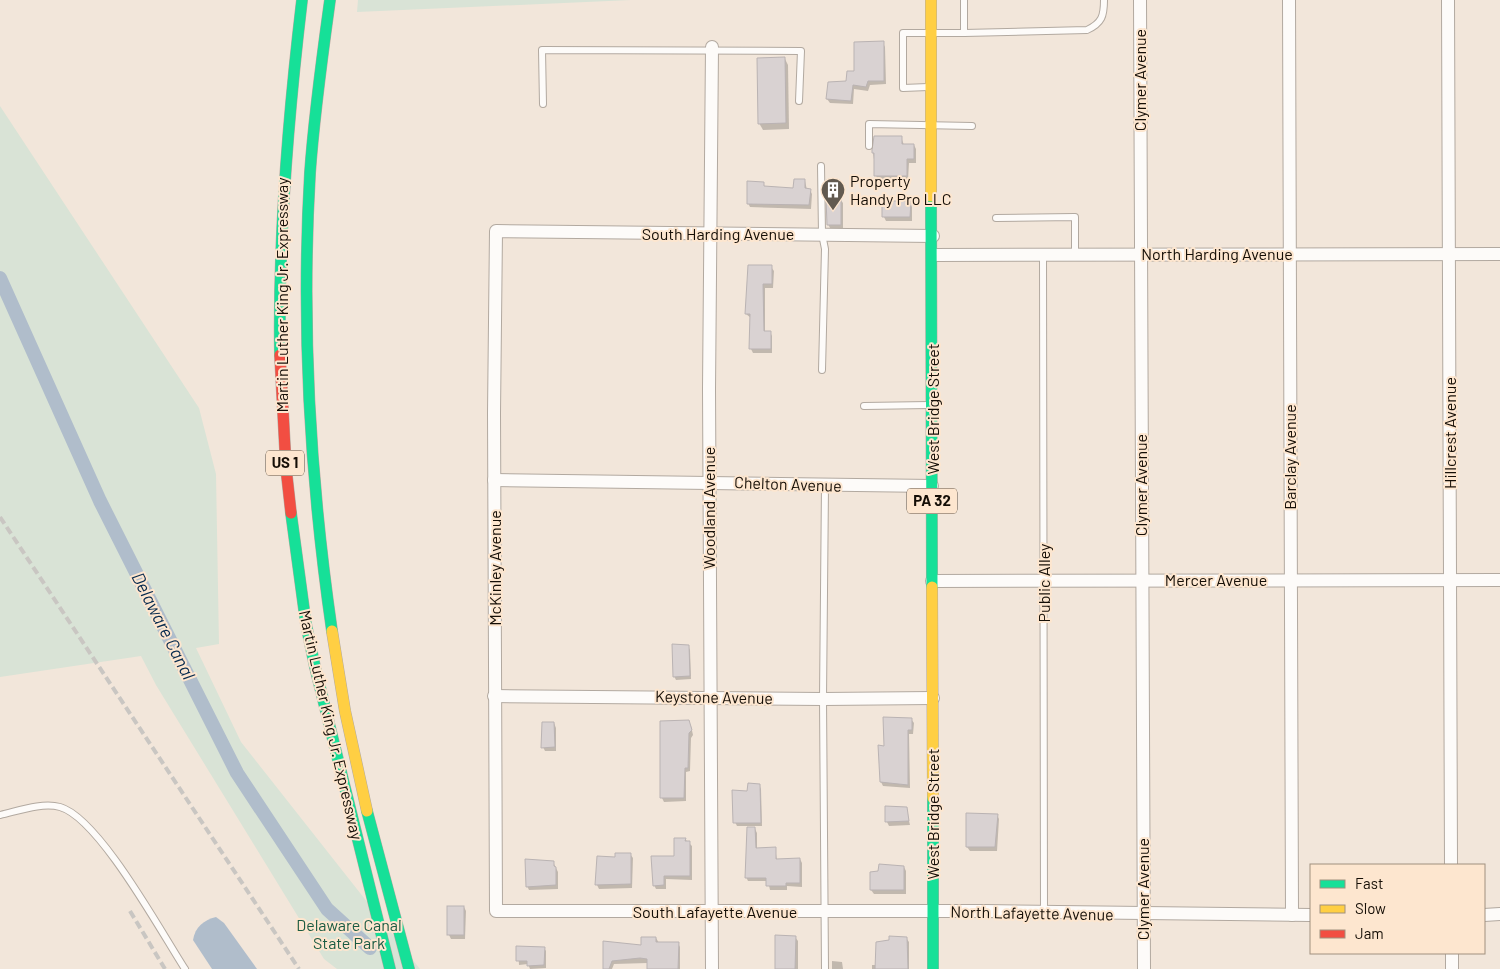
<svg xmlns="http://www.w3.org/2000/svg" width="1500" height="969" viewBox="0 0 1500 969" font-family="Barlow,sans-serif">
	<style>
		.green { fill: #d9e3d6 }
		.water { fill: #b0bdcb }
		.shadow { fill: #0003 }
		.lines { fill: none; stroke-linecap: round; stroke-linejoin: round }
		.canal { stroke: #b0bdcb; stroke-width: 14 }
		.building { fill: #d9d2d2; stroke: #bab3b3 }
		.lane-casing { stroke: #b2a9a0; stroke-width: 8 }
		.street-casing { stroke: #b2a9a0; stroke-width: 14 }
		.fast-casing { stroke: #b2a9a0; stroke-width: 12 }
		.slow-casing { stroke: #b2a9a0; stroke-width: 12 }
		.jam-casing { stroke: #b2a9a0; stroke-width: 12 }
		.lane { stroke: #fdfbf9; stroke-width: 6 }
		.street { stroke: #fdfbf9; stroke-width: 12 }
		.fast { stroke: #16e098; stroke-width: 11 }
		.slow { stroke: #ffcf43; stroke-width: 11 }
		.jam { stroke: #f24e42; stroke-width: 11 }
		.rail { stroke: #c9c6c2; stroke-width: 4; stroke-dasharray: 8 4; stroke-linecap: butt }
		.labels { text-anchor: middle; stroke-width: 4; stroke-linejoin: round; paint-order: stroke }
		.shield { fill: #fde6cf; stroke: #5b4f42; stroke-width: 1 }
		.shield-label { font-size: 15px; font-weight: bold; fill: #150e06 }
		.street-label { font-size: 16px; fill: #150e06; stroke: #fde6cf }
		.poi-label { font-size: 16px; fill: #150e06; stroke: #fde6cf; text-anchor: start }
		.park-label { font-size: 16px; fill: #1a5b43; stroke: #fde6cf }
		.water-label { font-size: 18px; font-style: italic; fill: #062a4e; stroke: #fde6cf }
	</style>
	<rect width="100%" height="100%" fill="#f2e6da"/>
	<!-- green -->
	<g class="green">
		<polygon points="358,0 631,0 357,12"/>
		<polygon points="0,106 199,408 216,474 219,644 196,648 241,742 420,969 337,969 324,959 156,685 141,656 0,677"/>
	</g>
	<!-- water -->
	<path class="water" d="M216 917 224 923 257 969H212L193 940C195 927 204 920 216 917Z"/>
	<!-- shadow -->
	<g class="shadow">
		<polygon points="883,43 885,47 886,84 870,85 868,91 854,89 853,104 830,103 827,99 847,82"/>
		<polygon points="785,59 788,65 789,129 763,130 759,123"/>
		<polygon points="901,137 904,145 914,145 916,149 916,163 909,163 908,180 877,180 873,153"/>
		<polygon points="805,181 807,190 810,190 812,194 811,209 750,207 748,203 763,183 765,188 794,189"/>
		<polygon points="840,199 843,203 843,228 830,228 828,224"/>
		<polygon points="910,203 912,207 912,221 886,221 884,217"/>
		<polygon points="749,266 771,267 774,271 773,288 765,288 765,332 770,332 772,336 772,353 753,353 751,349 751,318 746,314"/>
		<polygon points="688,646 690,650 691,679 676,680 674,676"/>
		<polygon points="911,719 914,723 913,734 909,734 910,788 883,786 881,782"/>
		<polygon points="554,723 556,728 556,751 545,751 543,747"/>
		<polygon points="691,726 693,735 691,738 690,771 686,772 686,801 664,802 662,798"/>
		<polygon points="759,785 761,789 762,826 749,826 749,828 755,829 757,833 757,849 775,848 777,860 800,859 802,863 802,887 787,886 787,890 770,890 768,881 748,881 746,877 749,826 737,826 735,822 748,792"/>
		<polygon points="906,808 910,825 889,826 887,822"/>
		<polygon points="997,815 999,819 997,851 970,851 967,847"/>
		<polygon points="685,839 692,846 692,880 666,879 666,889 656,889 654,885 675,857"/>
		<polygon points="630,854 633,858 632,888 599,889 597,885 616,859"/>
		<polygon points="553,862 558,872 558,889 529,890 527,886"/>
		<polygon points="904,867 906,871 906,894 874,894 871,890 871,873"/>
		<polygon points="464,907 466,911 465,939 451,939 449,935"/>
		<polygon points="795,937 798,941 798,969 777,969"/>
		<polygon points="656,938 659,943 678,943 680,947 680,969 649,969 648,963 614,964 612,969 604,969 605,942 642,946"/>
		<polygon points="906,938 909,942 909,969 872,969 872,965 877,965"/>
		<polygon points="518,947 544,948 546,951 546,968 530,969 528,964 519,965"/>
		<polygon points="832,961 842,962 843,969 832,969"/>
	</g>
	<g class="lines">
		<!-- canal -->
		<polyline class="canal" points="0,278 100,501 237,773 327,909 370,948"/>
	</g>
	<!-- building -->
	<g class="building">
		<polygon points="884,41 884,81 868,81 866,87 853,85 851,101 826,99 828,82 846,81 847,71 854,71 854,42"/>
		<polygon points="785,57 786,123 758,124 757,58"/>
		<polygon points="874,136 902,136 902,144 914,144 914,159 907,159 907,176 874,176 874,153 872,153 872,150"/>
		<polygon points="794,179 805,179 805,188 811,189 809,205 747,204 747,181 764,182 764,186 793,188"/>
		<polygon points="826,198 841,198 841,225 827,225"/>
		<polygon points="882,201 911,201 910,217 882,217"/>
		<polygon points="748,265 772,265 772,284 763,284 764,331 771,331 771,349 749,349 750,314 745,314"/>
		<polygon points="672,644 689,645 690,676 673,677"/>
		<polygon points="883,717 912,718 912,730 908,730 908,785 880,782 878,745 884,746"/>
		<polygon points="689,720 692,730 689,733 688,768 685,768 684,798 660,798 660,721"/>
		<polygon points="542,722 554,722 555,747 541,748"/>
		<polygon points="748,783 760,784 761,823 733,823 732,790 747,791"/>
		<polygon points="885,806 907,807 909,821 885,822"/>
		<polygon points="966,813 998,814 995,847 966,847"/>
		<polygon points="747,827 755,827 756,848 776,847 776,859 800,858 800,883 786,883 786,886 766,886 766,878 745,878"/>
		<polygon points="674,838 686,838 685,841 690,841 690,876 664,876 664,885 653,886 651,856 674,856"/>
		<polygon points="615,853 631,853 631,884 595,885 597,856 615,857"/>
		<polygon points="525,859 554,861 554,866 556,867 556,885 526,887"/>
		<polygon points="879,864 904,866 904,890 870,890 870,872 878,871"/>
		<rect x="447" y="906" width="17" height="29"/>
		<polygon points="775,935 796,936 795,969 775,969"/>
		<polygon points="889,936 907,937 908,969 875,969 876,942 889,940"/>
		<polygon points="641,937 656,937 656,942 679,942 678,969 647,969 647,959 640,958 612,961 609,969 603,969 603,941 641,945"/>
		<polygon points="516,946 545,947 544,965 527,966 527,961 516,961"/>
	</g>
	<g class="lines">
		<defs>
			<g id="lane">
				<path d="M964 33 1087 30C1102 23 1104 16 1104 0"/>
				<polyline points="928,87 903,88 903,33 964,33 964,0"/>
				<polyline points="543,104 542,50 801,51 799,101"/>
				<polyline points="869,146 869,124 972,126"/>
				<polyline points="821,166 822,234 825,249 822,370"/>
				<polyline points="996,218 1075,217 1075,254"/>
				<polyline points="1043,254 1044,913"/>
				<polyline points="864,406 929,405"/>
				<polyline points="825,485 823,699 825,969"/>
				<path d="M0 815C18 811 42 802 60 807 99 818 161 932 185 969"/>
			</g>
			<g id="street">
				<polyline points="1140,0 1144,969"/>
				<polyline points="1289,0 1292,915"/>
				<polyline points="1448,0 1451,865"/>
				<polyline points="712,47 709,389 712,969"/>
				<polyline points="933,236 496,231 494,413 496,911 984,911 1311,915"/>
				<polyline points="933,255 1500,254"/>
				<polyline points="494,480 932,486"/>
				<polyline points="932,581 1500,580"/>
				<polyline points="494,696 823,699 933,698"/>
				<polyline points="1484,915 1500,914"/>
				<polyline points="1452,953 1452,969"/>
			</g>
			<g id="fast">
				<path d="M330 0C322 58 314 115 310 173 301 326 310 479 332 631"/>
				<polyline points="931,196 932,587"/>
				<path d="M280 355C278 236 288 118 302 0"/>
				<polyline points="291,513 306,624 315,667 390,969"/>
				<polyline points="933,798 933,969"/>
				<polyline points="367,811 409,969"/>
			</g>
			<g id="slow">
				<polyline points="931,0 931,196"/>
				<polyline points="932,587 933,798"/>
				<polyline points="332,631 345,711 367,811"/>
			</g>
			<polyline id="jam" points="280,355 286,468 291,513"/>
		</defs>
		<!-- lane casing -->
		<use href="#lane" class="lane-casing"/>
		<!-- street casing -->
		<use href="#street" class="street-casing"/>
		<!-- fast casing -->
		<use href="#fast" class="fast-casing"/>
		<!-- slow casing -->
		<use href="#slow" class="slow-casing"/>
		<!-- jam casing -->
		<use href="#jam" class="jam-casing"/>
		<!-- lane -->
		<use href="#lane" class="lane"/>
		<!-- street -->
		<use href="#street" class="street"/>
		<!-- fast -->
		<use href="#fast" class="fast"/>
		<!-- slow -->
		<use href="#slow" class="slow"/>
		<!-- jam -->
		<use href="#jam" class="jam"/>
		<!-- rail -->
		<g class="rail">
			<polyline points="0,517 299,969"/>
			<polyline points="130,911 165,969"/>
		</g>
	</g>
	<!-- icons -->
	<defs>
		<symbol id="building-pin" viewBox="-11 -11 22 30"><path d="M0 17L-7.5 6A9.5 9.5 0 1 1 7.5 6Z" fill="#625a50" stroke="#fde6cf"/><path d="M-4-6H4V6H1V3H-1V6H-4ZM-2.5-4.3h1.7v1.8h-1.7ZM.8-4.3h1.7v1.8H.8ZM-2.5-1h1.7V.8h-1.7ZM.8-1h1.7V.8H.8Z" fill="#fff"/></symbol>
	</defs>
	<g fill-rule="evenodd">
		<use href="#building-pin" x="819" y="176" width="28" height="38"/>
	</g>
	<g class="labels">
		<!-- shield labels -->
		<g class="shield">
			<rect x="266" y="450.5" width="38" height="25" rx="4"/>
			<rect x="907" y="488.5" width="50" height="25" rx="4"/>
		</g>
		<g class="shield-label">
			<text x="285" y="468">US 1</text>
			<text x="932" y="506">PA 32</text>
		</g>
		<!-- street labels -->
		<g class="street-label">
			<text transform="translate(1140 80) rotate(-90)" y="6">Clymer Avenue</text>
			<text x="718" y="240">South Harding Avenue</text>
			<text x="1217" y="260">North Harding Avenue</text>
			<text transform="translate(282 295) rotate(-90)" y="6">Martin Luther King Jr. Expressway</text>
			<text transform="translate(933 409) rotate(-90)" y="6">West Bridge Street</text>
			<text transform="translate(1450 433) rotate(-90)" y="6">Hillcrest Avenue</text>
			<text transform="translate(1290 457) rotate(-90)" y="6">Barclay Avenue</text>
			<text transform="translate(788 484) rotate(2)" y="6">Chelton Avenue</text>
			<text transform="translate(1141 485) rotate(-90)" y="6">Clymer Avenue</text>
			<text transform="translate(709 508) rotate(-90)" y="6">Woodland Avenue</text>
			<text transform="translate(495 568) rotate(-90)" y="6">McKinley Avenue</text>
			<text x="1216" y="586">Mercer Avenue</text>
			<text transform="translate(1044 583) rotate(-90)" y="6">Public Alley</text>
			<text transform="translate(714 697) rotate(1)" y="6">Keystone Avenue</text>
			<text transform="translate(331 725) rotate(77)" y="6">Martin Luther King Jr. Expressway</text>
			<text transform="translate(933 814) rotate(-90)" y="6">West Bridge Street</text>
			<text transform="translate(1143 889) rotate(-90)" y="6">Clymer Avenue</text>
			<text x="715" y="918">South Lafayette Avenue</text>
			<text transform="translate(1032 913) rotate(1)" y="6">North Lafayette Avenue</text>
		</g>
		<!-- poi labels -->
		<g class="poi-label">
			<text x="850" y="187">Property<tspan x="850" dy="18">Handy Pro LLC</tspan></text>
		</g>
		<!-- park labels -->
		<g class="park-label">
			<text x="349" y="931">Delaware Canal<tspan x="349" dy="18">State Park</tspan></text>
		</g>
		<!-- water labels -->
		<g class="water-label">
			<text transform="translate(163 626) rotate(63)" y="6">Delaware Canal</text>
		</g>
	</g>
	<!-- legend -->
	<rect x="1310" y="864" width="175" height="90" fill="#fde6cf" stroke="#a0907f"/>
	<rect x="1320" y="880" width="25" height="8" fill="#16e098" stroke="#a0907f"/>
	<text x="1355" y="889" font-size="15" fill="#150e06">Fast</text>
	<rect x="1320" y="905" width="25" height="8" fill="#ffcf43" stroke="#a0907f"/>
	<text x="1355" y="914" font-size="15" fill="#150e06">Slow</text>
	<rect x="1320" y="930" width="25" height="8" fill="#f24e42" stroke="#a0907f"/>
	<text x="1355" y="939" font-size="15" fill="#150e06">Jam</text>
</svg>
